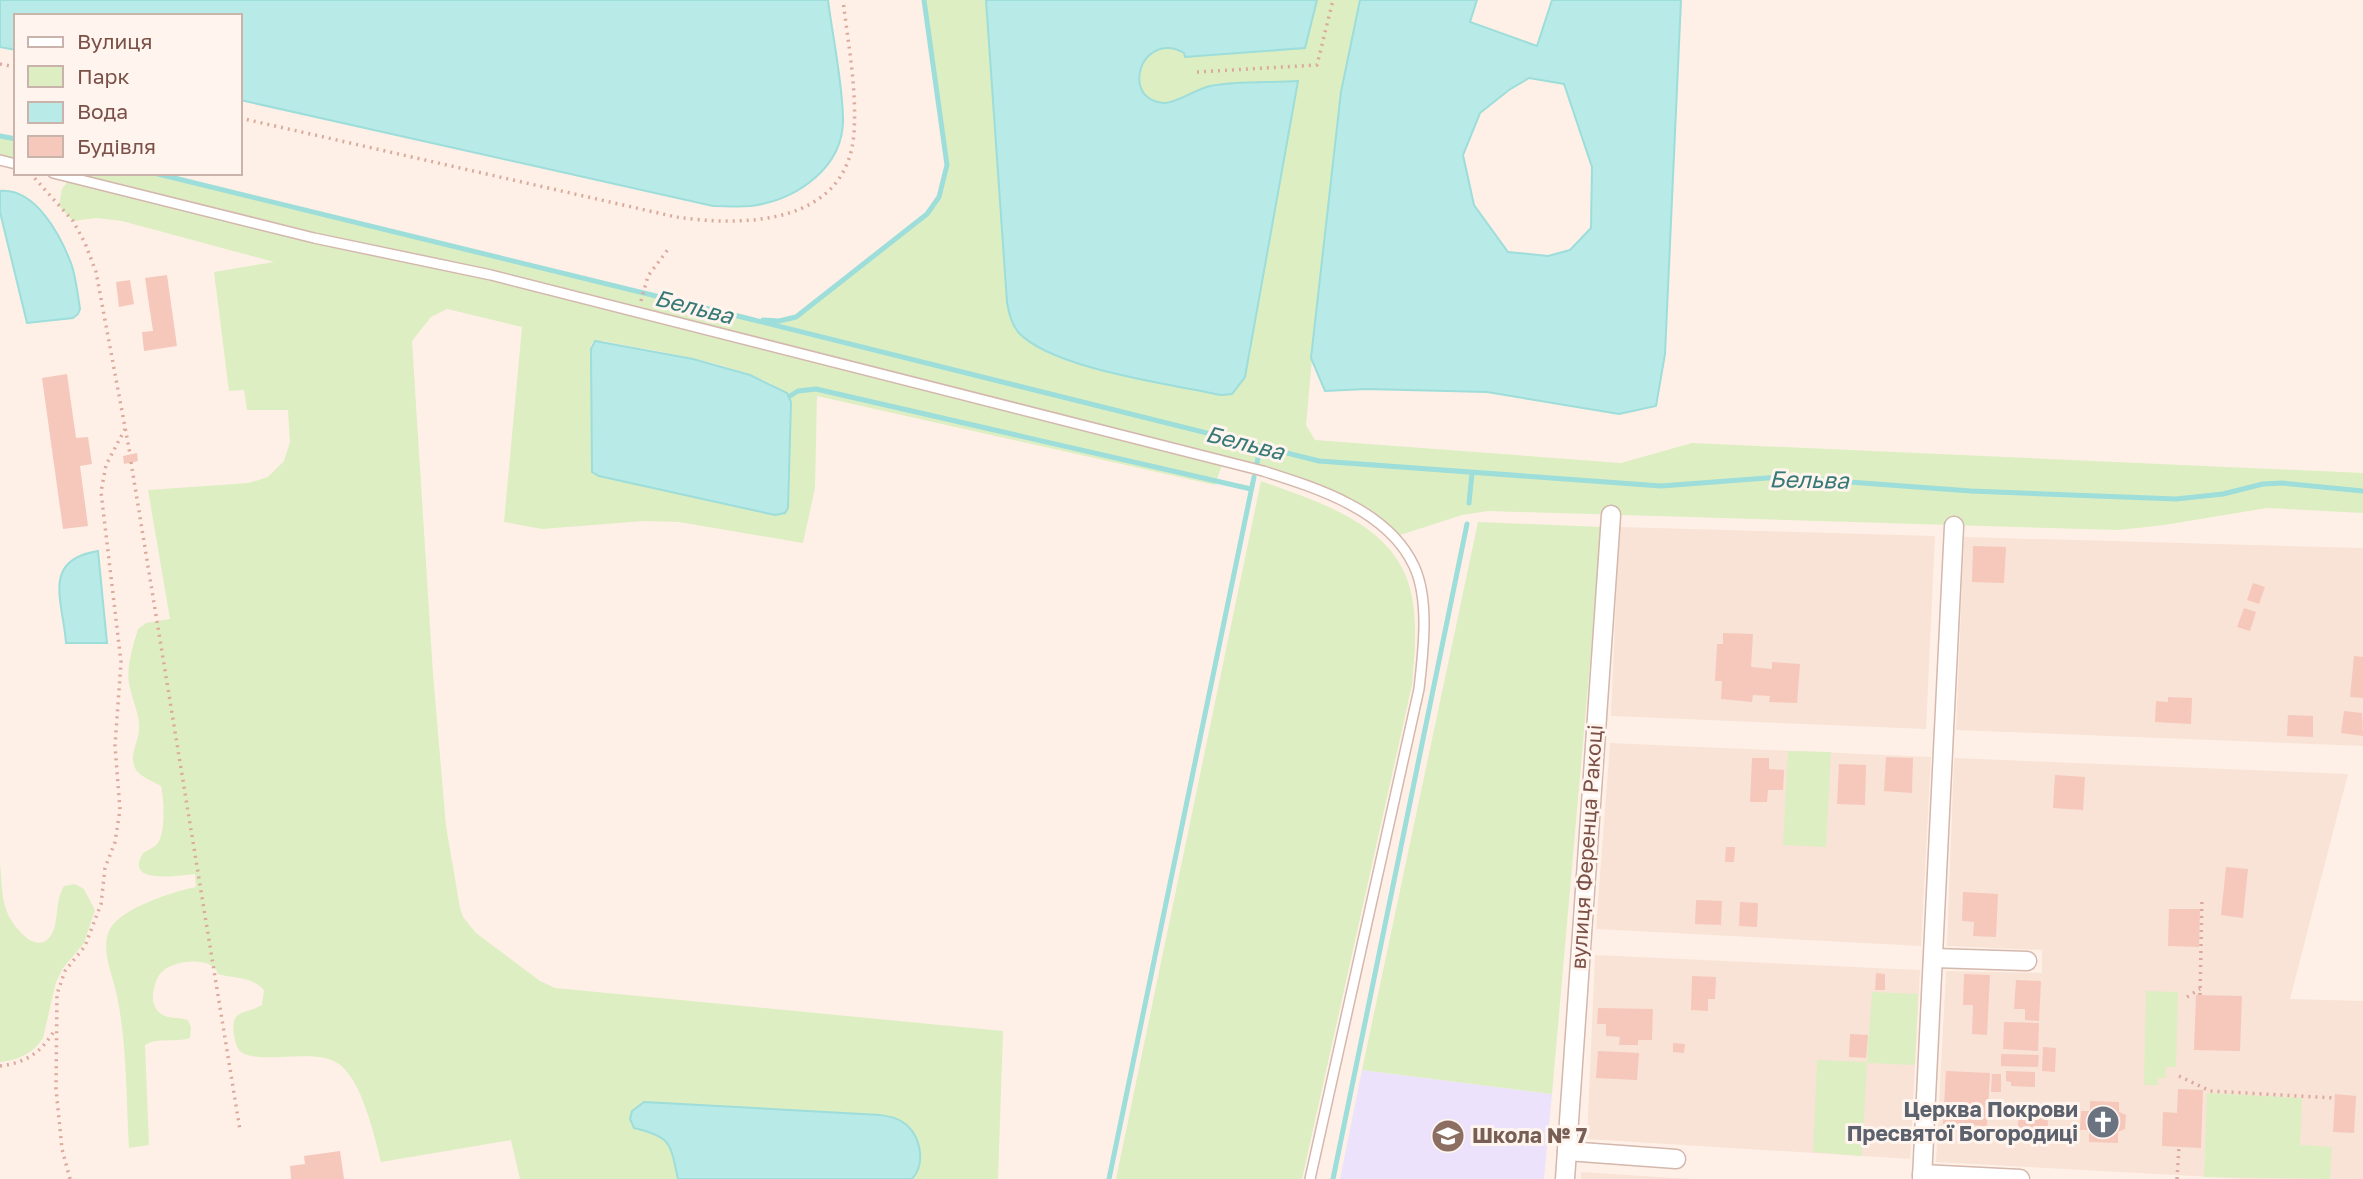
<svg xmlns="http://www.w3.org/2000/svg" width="2363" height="1179" viewBox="0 0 2363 1179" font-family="'Golos Text',sans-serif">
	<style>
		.residential { fill: #f9e3d6 }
		.education { fill: #ede2fb }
		.green { fill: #ddeec2; fill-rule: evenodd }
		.water { fill: #b8eae8; stroke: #9dddda; stroke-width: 2; fill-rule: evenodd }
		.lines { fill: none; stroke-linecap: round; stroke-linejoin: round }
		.stream { stroke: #9dddda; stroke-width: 5 }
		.building { fill: #f6c7bb }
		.lane-casing { stroke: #d4b7ad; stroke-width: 12 }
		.street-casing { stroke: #d4b7ad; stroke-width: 21 }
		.path { stroke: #dca99d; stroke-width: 3.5; stroke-dasharray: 2 5; stroke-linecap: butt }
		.lane { stroke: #fff; stroke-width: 9 }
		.street { stroke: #fff; stroke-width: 18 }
		.labels { text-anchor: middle; stroke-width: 6; stroke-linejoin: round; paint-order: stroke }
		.street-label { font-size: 21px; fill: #7b5047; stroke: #fff5ee }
		.worship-label { font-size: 21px; font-weight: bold; fill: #5b616d; stroke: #fff5ee; text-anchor: end }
		.education-label { font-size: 21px; font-weight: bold; fill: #785e54; stroke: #fff5ee; text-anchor: start }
		.water-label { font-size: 23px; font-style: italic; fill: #377977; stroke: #fff5ee }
	</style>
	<rect width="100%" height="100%" fill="#fef0e6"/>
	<!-- residential -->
	<g class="residential">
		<polygon points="1619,527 1935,536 1926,729 1611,716"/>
		<polygon points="1964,537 2363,548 2363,746 1956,730"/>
		<polygon points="1610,743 1931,757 1921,946 1596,929"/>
		<polygon points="1954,758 2348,774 2290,999 2363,1001 2363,1179 2248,1179 1936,1162 1946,971 2042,973 2042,950 1947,946"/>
		<polygon points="1595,955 1920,970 1910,1159 1587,1139"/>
		<polygon points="1581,1172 1675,1178 1697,1179 1581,1179"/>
	</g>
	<!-- education -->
	<polygon class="education" points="1362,1070 1552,1094 1544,1179 1340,1179"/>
	<!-- green -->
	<g class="green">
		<path d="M924 0H986L1007 302C1013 313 1019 332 1028 340 1059 370 1175 385 1221 395L1245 377 1251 339 1180 98C1119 125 1135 22 1184 53L1305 48 1317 0H1360L1341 92 1332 183 1319 281 1306 425 1315 440 1621 463 1692 443 2363 473V513L2267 508 2164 525 2118 530 1488 511 1462 515 1394 537 1342 501 1223 462 1215 485 817 396 815 488 803 543 679 522 644 521 542 529 504 522 522 327 447 309 431 317 412 341 433 674 446 826 460 908 463 917 476 933 540 981 555 988 1003 1031 998 1179H912L916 1176 920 1157 659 1102 634 1128C673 1138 670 1142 678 1179H520L511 1140 381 1162C374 1134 362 1081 339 1064 316 1046 254 1067 239 1050 236 1046 235 1040 234 1035 230 1008 245 1015 262 1005L264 990C251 976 235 979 218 974 213 955 171 960 161 973 156 978 154 988 153 994 152 1002 155 1009 161 1014 168 1019 179 1017 188 1020L191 1027 190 1038C175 1043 158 1037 145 1045L149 1145 129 1148C126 1099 127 1039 116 992 112 973 100 948 110 929 121 908 175 891 196 887L195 874C180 875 123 886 143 853 147 850 154 848 157 844 166 834 164 798 161 786 153 781 139 777 135 768 129 756 138 742 139 731 140 714 133 703 130 688 125 670 133 646 138 629L146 623 170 619 148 490 249 483 268 477 284 461 290 442 288 410H247L244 390 229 391 214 272 274 262 122 221 96 218 73 221 59 206 62 189 70 178 53 173H154L750 319 779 321 796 317 927 214 939 197 947 165ZM603 341C653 351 752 364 790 396L788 508 775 515 599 476 593 472 591 345 593 342Z"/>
		<polygon points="0,136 16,139 16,164 0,160"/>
		<path d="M1261 481C1313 500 1386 521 1407 579 1419 612 1415 651 1412 685L1302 1179H1116Z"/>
		<polygon points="1478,522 1602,527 1552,1094 1362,1070"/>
		<polygon points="1788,751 1831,752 1826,847 1783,845"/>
		<path d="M0 865C2 879 1 895 6 909 10 923 34 955 49 938 60 926 54 902 64 886L75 884 84 889 95 910 84 943 63 968 56 982 43 1038C33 1054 18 1060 0 1062Z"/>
		<polygon points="2146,991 2178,992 2176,1067 2166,1067 2166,1078 2158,1078 2158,1085 2144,1085"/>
		<polygon points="1872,992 1918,994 1915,1065 1867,1063 1862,1156 1813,1152 1817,1060 1867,1062"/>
		<polygon points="2207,1093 2302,1098 2300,1145 2332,1147 2330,1179 2204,1177"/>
	</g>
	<!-- water -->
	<g class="water">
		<path d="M0 0H828C833 39 842 79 843 118 844 168 796 200 751 206 738 207 725 206 713 206L240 100V16H16V50L0 47Z"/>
		<path d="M986 0H1317L1305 48 1185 57 1184 53C1160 38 1135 59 1140 85 1143 97 1153 102 1164 103 1177 103 1196 89 1210 86 1238 81 1269 83 1298 81L1245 377 1232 394 1221 395C1170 384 1052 369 1018 332 1011 323 1009 313 1007 302Z"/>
		<path d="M1360 0H1477L1470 22 1537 46 1552 0H1681L1665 354 1656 406 1619 414 1487 392 1366 389 1325 391 1311 358 1341 92ZM1529 78 1564 84 1592 167 1591 228 1570 250 1548 256 1508 252 1474 205 1463 155 1480 113 1509 90Z"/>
		<path d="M0 191C36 188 61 236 72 266 76 279 78 295 80 309L78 314 73 318 27 323 0 212Z"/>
		<polygon points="595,341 693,359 750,375 787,393 791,402 788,508 785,513 775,515 599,476 592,472 591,349"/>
		<path d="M98 551 107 643H66C63 601 41 560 98 551Z"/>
		<path d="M644 1102 880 1115C887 1116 895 1117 901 1121 920 1132 927 1162 912 1179H678C670 1143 672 1137 634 1128L630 1119 632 1111Z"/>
	</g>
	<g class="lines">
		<!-- stream -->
		<g class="stream">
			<polyline points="0,136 16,139"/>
			<polyline points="154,173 750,319 1319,461 1661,486 1781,477 1971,491 2176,499 2223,494 2263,484 2282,483 2363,491"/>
			<polyline points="763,320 779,321 796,317 927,214 939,197 947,165 924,0"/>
			<polyline points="790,396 798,391 816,389 1251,489"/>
			<polyline points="1257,463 1260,448"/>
			<polyline points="1469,503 1472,473"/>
			<polyline points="1109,1179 1254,477"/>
			<polyline points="1333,1179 1467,524"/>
		</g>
	</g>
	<!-- building -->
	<g class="building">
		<polygon points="167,275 177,346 144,351 142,332 153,331 145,278"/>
		<polygon points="130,280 134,304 119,307 116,282"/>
		<polygon points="67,374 76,438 88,437 92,464 80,466 88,526 63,529 42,378"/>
		<polygon points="137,453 138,461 124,464 123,456"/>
		<polygon points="1973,546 2006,547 2004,583 1972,582"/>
		<polygon points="2253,583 2265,587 2259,604 2247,600"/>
		<polygon points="2244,608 2256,612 2250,631 2237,627"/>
		<polygon points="1723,633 1753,634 1751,667 1772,669 1772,662 1800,664 1797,703 1769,702 1770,696 1753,695 1752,702 1721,699 1722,681 1715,681 1717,644 1723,644"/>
		<polygon points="2354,656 2363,657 2363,698 2350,697"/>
		<polygon points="2168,697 2192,698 2191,724 2155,722 2156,701 2168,702"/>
		<polygon points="2344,711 2362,713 2363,736 2341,733"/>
		<polygon points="2288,715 2313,716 2313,737 2287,736"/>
		<polygon points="1886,757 1913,758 1912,793 1884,791"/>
		<polygon points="1752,758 1769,758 1769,769 1784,770 1783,790 1768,790 1767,802 1750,802"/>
		<polygon points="1839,764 1866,765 1865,805 1837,804"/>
		<polygon points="2055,775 2085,777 2083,810 2053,808"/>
		<polygon points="1726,847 1735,847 1734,862 1725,862"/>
		<polygon points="2226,867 2248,869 2243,918 2221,915"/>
		<polygon points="1963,892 1998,894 1996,937 1973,936 1974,922 1962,921"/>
		<polygon points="1696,900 1722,901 1721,925 1695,924"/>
		<polygon points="1740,902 1758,903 1757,927 1739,926"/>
		<polygon points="2169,909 2200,909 2199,947 2168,946"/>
		<polygon points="1876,973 1885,974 1885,990 1875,990"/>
		<polygon points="1964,974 1990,975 1987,1035 1972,1034 1973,1005 1963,1005"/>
		<polygon points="1692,976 1716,977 1715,999 1708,999 1708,1011 1691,1010"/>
		<polygon points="2016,980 2041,981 2039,1021 2025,1020 2025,1009 2014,1009"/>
		<polygon points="2196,995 2242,996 2240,1051 2194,1050"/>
		<polygon points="1598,1008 1653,1009 1652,1040 1638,1040 1638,1045 1619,1045 1620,1037 1606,1036 1606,1024 1597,1024"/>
		<polygon points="2004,1022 2039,1023 2038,1051 2003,1049"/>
		<polygon points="1850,1034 1868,1035 1866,1058 1849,1057"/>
		<polygon points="1673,1043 1685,1044 1684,1053 1673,1052"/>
		<polygon points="2043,1047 2056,1048 2055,1072 2042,1071"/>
		<polygon points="1598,1051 1639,1053 1637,1080 1596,1078"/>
		<polygon points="2001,1054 2039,1055 2038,1067 2001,1066"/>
		<polygon points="1946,1071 1990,1073 1987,1126 1943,1124"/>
		<polygon points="2006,1071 2035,1072 2035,1087 2011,1086 2011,1082 2006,1081"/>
		<polygon points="1992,1074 2001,1074 2001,1092 1991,1092"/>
		<polygon points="2178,1089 2203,1090 2201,1148 2162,1146 2163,1112 2177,1113"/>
		<polygon points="2335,1094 2356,1096 2354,1133 2333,1132"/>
		<polygon points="2090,1101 2119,1102 2119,1112 2126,1115 2125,1129 2118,1132 2118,1143 2089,1142 2089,1130 2080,1130 2081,1111 2090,1111"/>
		<circle cx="2033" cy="1123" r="15"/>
		<polygon points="340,1151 344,1179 291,1179 290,1166 305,1164 304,1156"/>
	</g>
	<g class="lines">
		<defs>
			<g id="lane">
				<polyline points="0,160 16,164"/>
				<path d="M53 173 314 238 491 275 1263 471C1317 488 1388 510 1414 566 1430 600 1423 653 1419 689L1310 1179"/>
			</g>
			<g id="street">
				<polyline points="1934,958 2027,961"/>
				<polyline points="1567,1151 1676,1159"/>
				<polyline points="1922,1174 2020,1179"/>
				<polyline points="1565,1179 1611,515"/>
				<polyline points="1922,1179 1954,526"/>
			</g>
		</defs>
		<!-- lane casing -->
		<use href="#lane" class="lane-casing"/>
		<!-- street casing -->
		<use href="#street" class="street-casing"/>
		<!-- path -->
		<g class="path">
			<polyline points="0,64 16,67"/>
			<polyline points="1197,72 1317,65 1333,0"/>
			<path d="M240 118 676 217C745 227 847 225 854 133 857 89 848 43 843 0"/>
			<polyline points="30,173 73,221 85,243 96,272 130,454"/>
			<polyline points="641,301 648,276 669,248"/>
			<polyline points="131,462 240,1130"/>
			<polyline points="2200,995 2202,898"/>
			<polyline points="2187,997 2200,989"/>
			<path d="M0 1066C25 1063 41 1053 54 1031"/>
			<polyline points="2179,1076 2210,1091 2334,1098"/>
			<polyline points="70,1179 62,1149 56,1089 57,994 65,971 85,946 101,904 105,868 115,842 120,810 115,746 121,662 101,492 106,465 125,429"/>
			<polyline points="2177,1179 2179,1147"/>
		</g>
		<!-- lane -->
		<use href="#lane" class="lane"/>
		<!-- street -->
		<use href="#street" class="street"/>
	</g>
	<!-- icons -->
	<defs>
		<symbol id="church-disc" viewBox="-11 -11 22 22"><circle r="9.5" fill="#6b7280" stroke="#fff5ee"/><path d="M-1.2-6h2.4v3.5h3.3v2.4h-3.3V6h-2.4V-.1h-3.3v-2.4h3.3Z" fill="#fff"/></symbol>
		<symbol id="school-disc" viewBox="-11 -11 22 22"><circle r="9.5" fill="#8d6e63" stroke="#fff5ee"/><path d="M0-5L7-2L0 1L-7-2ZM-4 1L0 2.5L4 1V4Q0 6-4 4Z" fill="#fff"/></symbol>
	</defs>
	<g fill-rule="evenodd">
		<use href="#church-disc" x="2084" y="1103" width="38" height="38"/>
		<use href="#school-disc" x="1429" y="1117" width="38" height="38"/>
	</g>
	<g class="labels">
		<!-- street labels -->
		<g class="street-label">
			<text transform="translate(1587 847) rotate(-86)" y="7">вулиця Ференца Ракоці</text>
		</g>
		<!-- worship labels -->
		<g class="worship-label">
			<text x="2078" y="1117">Церква Покрови<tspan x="2078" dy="24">Пресвятої Богородиці</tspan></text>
		</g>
		<!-- education labels -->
		<g class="education-label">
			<text x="1472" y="1143">Школа № 7</text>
		</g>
		<!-- water labels -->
		<g class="water-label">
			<text transform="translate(694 307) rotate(14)" y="8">Бельва</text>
			<text transform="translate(1245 443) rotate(14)" y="8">Бельва</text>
			<text transform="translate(1809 480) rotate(1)" y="8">Бельва</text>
		</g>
	</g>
	<!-- legend -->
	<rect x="14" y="14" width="228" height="161" fill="#fff5ee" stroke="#cab3ab" stroke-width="2"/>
	<rect x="28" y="37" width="35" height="10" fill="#ffffff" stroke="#cab3ab" stroke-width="2"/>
	<text x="77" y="49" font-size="21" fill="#7b5047">Вулиця</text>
	<rect x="28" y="66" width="35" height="21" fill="#ddeec2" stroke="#cab3ab" stroke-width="2"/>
	<text x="77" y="84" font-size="21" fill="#7b5047">Парк</text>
	<rect x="28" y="102" width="35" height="21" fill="#b8eae8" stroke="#cab3ab" stroke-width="2"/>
	<text x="77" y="119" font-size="21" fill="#7b5047">Вода</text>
	<rect x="28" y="136" width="35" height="21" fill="#f6c7bb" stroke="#cab3ab" stroke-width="2"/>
	<text x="77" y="154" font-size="21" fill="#7b5047">Будівля</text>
</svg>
